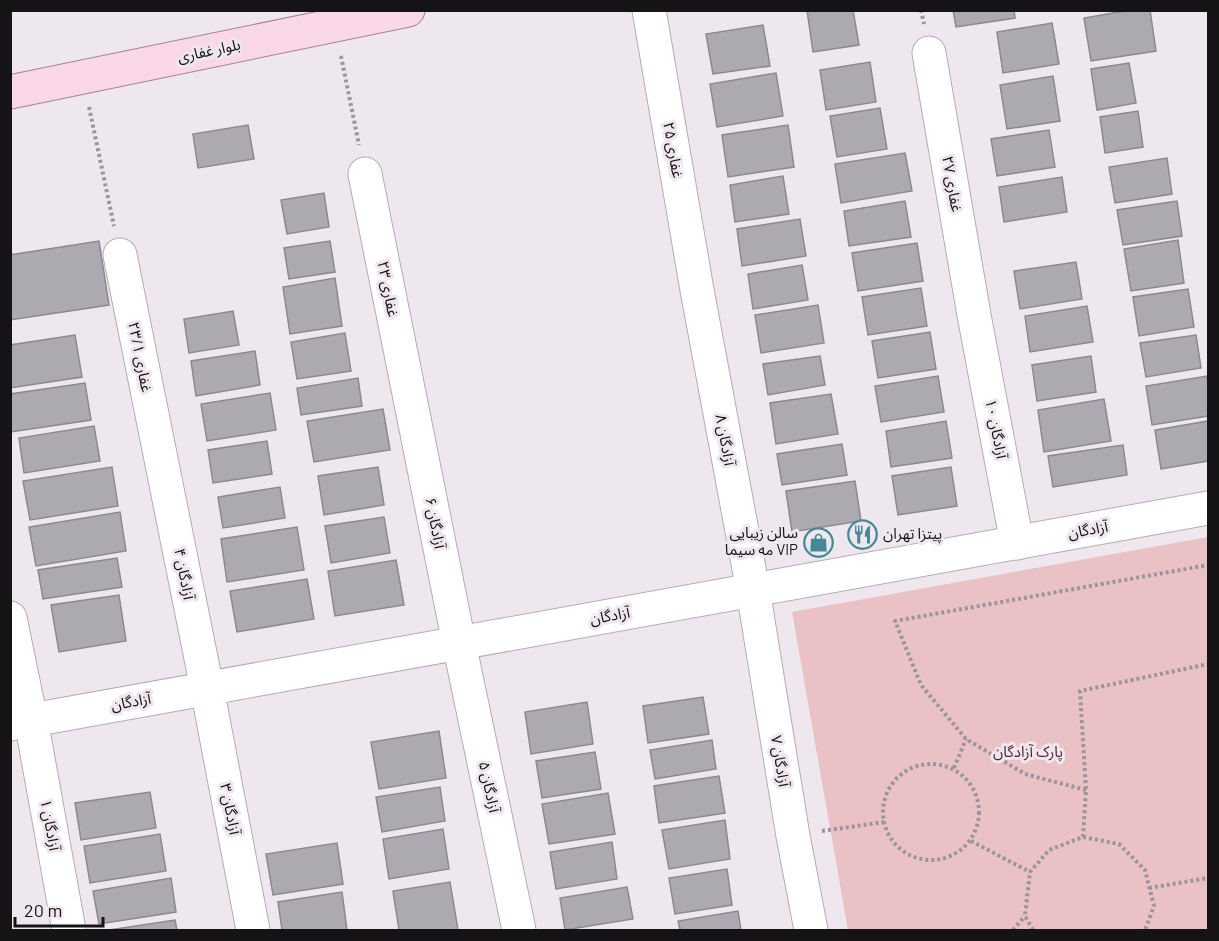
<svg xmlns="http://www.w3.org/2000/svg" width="1219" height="941" viewBox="0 0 1219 941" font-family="Barlow,'Noto Sans Arabic',sans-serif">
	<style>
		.green { fill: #eac2c6 }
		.building { fill: #aca9b1; stroke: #8b8890; stroke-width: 1.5 }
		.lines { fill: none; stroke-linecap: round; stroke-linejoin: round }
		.street-casing { stroke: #b4adb4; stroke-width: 35 }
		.primary-casing { stroke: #a78294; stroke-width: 35 }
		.path { stroke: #9a959a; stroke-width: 4; stroke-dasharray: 3 3; stroke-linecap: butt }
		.street { stroke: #fff; stroke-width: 33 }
		.primary { stroke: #f9d7e8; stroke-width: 33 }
		.labels { text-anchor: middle; stroke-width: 6; stroke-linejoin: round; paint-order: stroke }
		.street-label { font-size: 15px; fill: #151315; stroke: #eee7ee }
		.poi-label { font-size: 15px; fill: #151315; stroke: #eee7ee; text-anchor: end }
		.park-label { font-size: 15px; fill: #57222c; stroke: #eee7ee }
	</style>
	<rect width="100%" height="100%" fill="#eee7ee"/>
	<!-- green -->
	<polygon class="green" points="1208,537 1208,930 848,930 792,612"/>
	<!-- building -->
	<g class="building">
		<polygon points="807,10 853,10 859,45 813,52"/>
		<polygon points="953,10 1014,10 1015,18 956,27"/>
		<polygon points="1130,10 1150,10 1156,51 1091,61 1084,18"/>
		<polygon points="1052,23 1059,64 1003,73 997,32"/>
		<polygon points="763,25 770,66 713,74 706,34"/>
		<polygon points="870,62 876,102 826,110 820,70"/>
		<polygon points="1129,63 1136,103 1097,110 1091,69"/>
		<polygon points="776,73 783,116 717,127 710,84"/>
		<polygon points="1053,76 1060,121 1007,129 1000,85"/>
		<polygon points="880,108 887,149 837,157 830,116"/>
		<polygon points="1138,111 1143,147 1105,153 1100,117"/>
		<polygon points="248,125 254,159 198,168 193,134"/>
		<polygon points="788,125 794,167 728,177 722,135"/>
		<polygon points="1049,130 1055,167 997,176 991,139"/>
		<polygon points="905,153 912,191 841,203 835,164"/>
		<polygon points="1167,158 1172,194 1115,203 1109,167"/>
		<polygon points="783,176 789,214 735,222 730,185"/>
		<polygon points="1062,177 1067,212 1004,222 999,187"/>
		<polygon points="324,193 329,227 287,234 281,200"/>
		<polygon points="905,201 911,237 849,246 844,211"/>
		<polygon points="1177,201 1182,236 1123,245 1117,210"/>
		<polygon points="800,219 806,256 742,266 737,229"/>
		<polygon points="1178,240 1184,283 1131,291 1124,249"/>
		<polygon points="99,241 109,305 10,320 10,255"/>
		<polygon points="330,241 335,272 289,279 284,248"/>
		<polygon points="917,243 923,281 858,291 852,253"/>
		<polygon points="1076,262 1082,299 1020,309 1014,271"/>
		<polygon points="802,265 808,300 753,309 748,274"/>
		<polygon points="335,278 342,326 290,334 283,287"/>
		<polygon points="921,288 927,326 868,335 862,297"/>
		<polygon points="1188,289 1194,327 1139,336 1133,297"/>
		<polygon points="818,305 824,343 761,353 755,315"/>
		<polygon points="1087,306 1093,342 1030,352 1025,316"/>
		<polygon points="233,311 239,345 189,353 184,319"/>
		<polygon points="930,332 936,369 878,378 872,341"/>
		<polygon points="345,333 351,371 297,379 291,342"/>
		<polygon points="75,335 82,377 10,388 10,345"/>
		<polygon points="1196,335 1201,368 1146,377 1140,343"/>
		<polygon points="255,351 260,385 196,396 191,361"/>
		<polygon points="820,356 825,385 768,395 763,364"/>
		<polygon points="1091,356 1096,392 1037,401 1032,365"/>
		<polygon points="938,376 944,412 881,422 875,386"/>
		<polygon points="1207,376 1208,386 1208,416 1152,425 1146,386"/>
		<polygon points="358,378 362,406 301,415 297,388"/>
		<polygon points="85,383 91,420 11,432 10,394"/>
		<polygon points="270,393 276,430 207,441 201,404"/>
		<polygon points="831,394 838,434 776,444 770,403"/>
		<polygon points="1104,399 1111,441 1044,452 1038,410"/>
		<polygon points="383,409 390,450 314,462 307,421"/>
		<polygon points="946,421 952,458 891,467 886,431"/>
		<polygon points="1208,421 1208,461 1161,469 1155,430"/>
		<polygon points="94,426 100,461 24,473 19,438"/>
		<polygon points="267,441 272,474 213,483 208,450"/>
		<polygon points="842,444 847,475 782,485 777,454"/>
		<polygon points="1123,445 1127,475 1053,487 1048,456"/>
		<polygon points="112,467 118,506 30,520 23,481"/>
		<polygon points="378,467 384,505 324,515 318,476"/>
		<polygon points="951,467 957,506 898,515 892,476"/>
		<polygon points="855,481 861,521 792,532 786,491"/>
		<polygon points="280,487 285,518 223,528 218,497"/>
		<polygon points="120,512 126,551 36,566 29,527"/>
		<polygon points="384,517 390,553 331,563 325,526"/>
		<polygon points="297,527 304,570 227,582 221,539"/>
		<polygon points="117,558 122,587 43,599 38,570"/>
		<polygon points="396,560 404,605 335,616 328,571"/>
		<polygon points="307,579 314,619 237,632 230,591"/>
		<polygon points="119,595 126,641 59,652 51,605"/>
		<polygon points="703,697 709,734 648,743 643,706"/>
		<polygon points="587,702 593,744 531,754 525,712"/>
		<polygon points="439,731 446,778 379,789 371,742"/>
		<polygon points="712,740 716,769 655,779 650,750"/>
		<polygon points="595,752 601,789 542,798 536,761"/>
		<polygon points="719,776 725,813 659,823 654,786"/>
		<polygon points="440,787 445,821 382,832 376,797"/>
		<polygon points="150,792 156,828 81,840 75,803"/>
		<polygon points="608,793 615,834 549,844 542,804"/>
		<polygon points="725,820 730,859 669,869 662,830"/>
		<polygon points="443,829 449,869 389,879 383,839"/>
		<polygon points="160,834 166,871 90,883 84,846"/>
		<polygon points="612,842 617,879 556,889 550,852"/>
		<polygon points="337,843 343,884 273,895 266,854"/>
		<polygon points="727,869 732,905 675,914 669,878"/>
		<polygon points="171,878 176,912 99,924 93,891"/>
		<polygon points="450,882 458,930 399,930 393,891"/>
		<polygon points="627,887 633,919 565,930 560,898"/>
		<polygon points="342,892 347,930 282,930 278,902"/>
		<polygon points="738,911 741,930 680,930 678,921"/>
		<polygon points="175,920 177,930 109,930"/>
	</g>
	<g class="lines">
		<defs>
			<g id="street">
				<polyline points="649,10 697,290 753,590 793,836 811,930"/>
				<polyline points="929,53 974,315 1017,543"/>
				<polyline points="365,174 459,643 519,930"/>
				<polyline points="120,255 207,688 253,930"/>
				<polyline points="10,618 31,720 69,930"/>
				<polyline points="10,724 1208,508"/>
			</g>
			<polyline id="primary" points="10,92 408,10"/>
		</defs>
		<!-- street casing -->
		<use href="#street" class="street-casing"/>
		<!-- primary casing -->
		<use href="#primary" class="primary-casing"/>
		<!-- path -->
		<g class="path">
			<polyline points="921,10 924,24"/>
			<polyline points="341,56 359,145"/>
			<polyline points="89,107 114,226"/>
			<circle cx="931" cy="812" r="48"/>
			<polyline points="954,768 966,739"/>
			<polyline points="1086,790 1025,774 966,739 921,685 895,621 1208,565"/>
			<polyline points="822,831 884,822"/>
			<polyline points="1083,837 1086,790 1080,691 1208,664"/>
			<polyline points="971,841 1030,872"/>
			<polyline points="1149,888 1208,878"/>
			<polyline points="1013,930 1025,916"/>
			<polyline points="1033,930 1025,916 1030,872 1049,850 1083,837 1119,844 1145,870 1154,906 1145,930"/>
		</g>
		<!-- street -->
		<use href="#street" class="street"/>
		<!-- primary -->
		<use href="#primary" class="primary"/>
	</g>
	<!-- icons -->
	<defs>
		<symbol id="restaurant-ring" viewBox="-11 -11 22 22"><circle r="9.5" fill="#eee7ee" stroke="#448995" stroke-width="1.5"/><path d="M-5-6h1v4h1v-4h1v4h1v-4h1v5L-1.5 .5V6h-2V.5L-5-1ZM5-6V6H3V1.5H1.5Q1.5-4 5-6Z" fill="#448995"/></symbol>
		<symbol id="shop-ring" viewBox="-11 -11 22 22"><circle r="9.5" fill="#eee7ee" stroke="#448995" stroke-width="1.5"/><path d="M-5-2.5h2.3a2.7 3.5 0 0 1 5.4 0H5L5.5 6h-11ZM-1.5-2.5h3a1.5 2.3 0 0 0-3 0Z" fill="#448995"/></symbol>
	</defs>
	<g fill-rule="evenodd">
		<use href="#restaurant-ring" x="846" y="518" width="33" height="33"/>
		<use href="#shop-ring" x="802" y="526" width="33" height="33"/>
	</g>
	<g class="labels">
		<!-- street labels -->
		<g class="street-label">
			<text transform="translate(209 51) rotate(-12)" y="5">بلوار غفاری</text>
			<text transform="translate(673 150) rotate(80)" y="5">غفاری ۲۵</text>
			<text transform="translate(952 184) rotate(80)" y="5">غفاری ۲۷</text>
			<text transform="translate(388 289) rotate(79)" y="5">غفاری ۲۳</text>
			<text transform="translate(140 357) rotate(79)" y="5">غفاری ۲۳/۱</text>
			<text transform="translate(996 429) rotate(79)" y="5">آزادگان ۱۰</text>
			<text transform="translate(725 440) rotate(80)" y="5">آزادگان ۸</text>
			<text transform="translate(435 523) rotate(79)" y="5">آزادگان ۶</text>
			<text transform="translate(1088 530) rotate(-10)" y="5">آزادگان</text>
			<text transform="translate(184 574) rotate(79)" y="5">آزادگان ۴</text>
			<text transform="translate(610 616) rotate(-10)" y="5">آزادگان</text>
			<text transform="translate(131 702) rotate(-10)" y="5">آزادگان</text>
			<text transform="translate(780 761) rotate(81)" y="5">آزادگان ۷</text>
			<text transform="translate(489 787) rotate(78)" y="5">آزادگان ۵</text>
			<text transform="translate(230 809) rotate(79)" y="5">آزادگان ۳</text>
			<text transform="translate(50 825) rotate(80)" y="5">آزادگان ۱</text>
		</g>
		<!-- poi labels -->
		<g class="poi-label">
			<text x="798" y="538">سالن زیبایی<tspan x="798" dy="17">مه سیما VIP</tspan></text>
			<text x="883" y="539" text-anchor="start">پیتزا تهران</text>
		</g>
		<!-- park labels -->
		<g class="park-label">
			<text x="1028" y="757">پارک آزادگان</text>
		</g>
	</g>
	<!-- border -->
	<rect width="1219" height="941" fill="none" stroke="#151315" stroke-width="24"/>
	<!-- scale -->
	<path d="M15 917v9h88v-9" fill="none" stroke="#151315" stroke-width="3"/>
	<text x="24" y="917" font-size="18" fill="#151315" stroke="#eee7ee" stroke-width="4.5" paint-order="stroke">20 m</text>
</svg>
